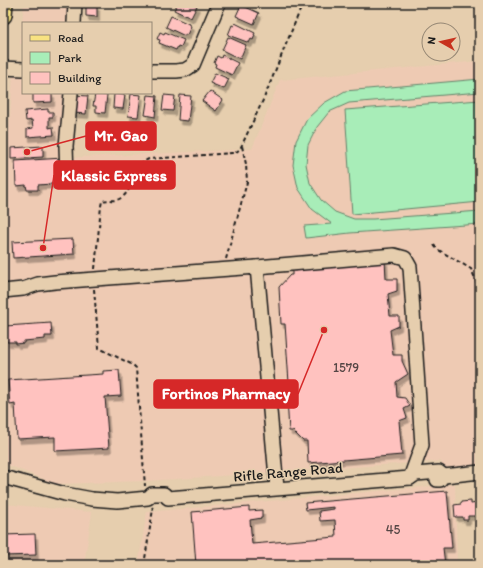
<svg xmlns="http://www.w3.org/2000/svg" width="483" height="568" viewBox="0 0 483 568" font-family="Itim,sans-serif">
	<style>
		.built { fill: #eecab3 }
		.green { fill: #a8edb8; stroke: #62846a }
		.building { fill: #ffc2bf; stroke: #1c1c1c; filter: url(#shadow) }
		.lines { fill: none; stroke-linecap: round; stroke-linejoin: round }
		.minor-casing { stroke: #1c1c1c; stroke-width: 16 }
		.major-casing { stroke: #1c1c1c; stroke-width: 20 }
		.path { stroke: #1c1c1c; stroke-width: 2; stroke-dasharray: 4 3; stroke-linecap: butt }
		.minor { stroke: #e6ceae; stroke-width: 13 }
		.major { stroke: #f8e281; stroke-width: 17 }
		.labels { text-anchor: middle; stroke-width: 3; stroke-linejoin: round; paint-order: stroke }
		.number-label { font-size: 13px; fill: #554645 }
		.street-label { font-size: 15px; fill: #1c1c1c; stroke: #e6ceae }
		.leader { fill: none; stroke: #d62828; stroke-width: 1.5 }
		.callout-dot { fill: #d62828; stroke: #e6ceae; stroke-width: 1.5 }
		.callout { fill: #d62828; stroke: #d62828; stroke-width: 1.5 }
		.callout-label { font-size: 16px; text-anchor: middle; font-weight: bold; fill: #fff }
	</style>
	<defs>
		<filter id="shadow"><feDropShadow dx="2.5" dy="4.5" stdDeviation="0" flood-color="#0004"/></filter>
	</defs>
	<rect width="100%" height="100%" fill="#e6ceae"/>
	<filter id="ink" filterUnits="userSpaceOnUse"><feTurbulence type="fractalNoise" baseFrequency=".025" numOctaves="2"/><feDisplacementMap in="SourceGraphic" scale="8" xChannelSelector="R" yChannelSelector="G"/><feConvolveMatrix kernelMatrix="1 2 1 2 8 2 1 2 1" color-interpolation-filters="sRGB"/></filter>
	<g filter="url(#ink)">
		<!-- built -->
		<g class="built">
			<polygon points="24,3 72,3 69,23 23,23 23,44 20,44"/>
			<polygon points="480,61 480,465 442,468 441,461 146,481 56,484 3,463 3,211 13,76 23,77 23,93 71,93 71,106 61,107 61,158 252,149 280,80"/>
			<polygon points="455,484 457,565 138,565 147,512"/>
			<polygon points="3,504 92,512 84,565 3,565"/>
		</g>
		<!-- green -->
		<g class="green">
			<polygon points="480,79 480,92 349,103 329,112 317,127 308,145 306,164 310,183 321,200 335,212 354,219 373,219 480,211 480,224 350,233 306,238 304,226 332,224 312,209 298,188 293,165 296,141 307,119 324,103 345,91"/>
			<polygon points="480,100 480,202 352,214 345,110"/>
		</g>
		<!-- building -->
		<g class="building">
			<polygon points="178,3 190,3 197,6 191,18 174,10"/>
			<polygon points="86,5 97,6 97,17 86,16"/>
			<polygon points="241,5 259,13 254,24 236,16"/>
			<polygon points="171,16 189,24 189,25 191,26 187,35 185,34 185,36 166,27"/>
			<polygon points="235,23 255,33 254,35 255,35 253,40 251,39 249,43 247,42 228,35 232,25 234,26"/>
			<polygon points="160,32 164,34 165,32 184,40 181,47 178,46 176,50 159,43 160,40 157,39"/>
			<polygon points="228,37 246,45 240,59 222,50"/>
			<polygon points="222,55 238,63 232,75 215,67 216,64 214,63 217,56 221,58"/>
			<polygon points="215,73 229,79 224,89 210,83"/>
			<polygon points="210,91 223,100 216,111 202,101"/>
			<polygon points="33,93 52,93 52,102 33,103"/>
			<polygon points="95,94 107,95 105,113 96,112 96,106 93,106"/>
			<polygon points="114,94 125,95 123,109 113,108"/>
			<polygon points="131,94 141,95 138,117 128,116"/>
			<polygon points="75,95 88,96 86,114 74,113"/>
			<polygon points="148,95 157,96 155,117 145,115"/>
			<polygon points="164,95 175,96 173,111 162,110"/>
			<polygon points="180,95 191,96 188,121 178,120"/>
			<polygon points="48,109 48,112 53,112 53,117 49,117 49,128 53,127 54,135 27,137 27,129 33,128 32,120 26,121 25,111"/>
			<polygon points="43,146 43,157 11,159 11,148"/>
			<polygon points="63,158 65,183 38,185 38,190 27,190 26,185 16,186 15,161"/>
			<polygon points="73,239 74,254 13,258 12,242"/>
			<polygon points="385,260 386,279 397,279 397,291 388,294 390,316 399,316 399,326 390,330 393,355 402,355 402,361 408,374 396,382 397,397 405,398 410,406 404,409 407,418 399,421 402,455 308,463 307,441 303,441 293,431 289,431 286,382 289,383 285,324 281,324 279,287 290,275 292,275 292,266"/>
			<polygon points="51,323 52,336 45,336 45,339 24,341 24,343 16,344 16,342 7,342 5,326"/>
			<polygon points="119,370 121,396 105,397 109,448 55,451 55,437 17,439 15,404 10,405 8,380 103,374 103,371"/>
			<polygon points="447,491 452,548 443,548 445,565 196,565 192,512 249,507 249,511 262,510 262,518 250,520 252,544 336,537 335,520 320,521 319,511 334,509 334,507 306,510 305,503"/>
			<polygon points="471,501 471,504 477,503 478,516 468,516 468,520 463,520 463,517 455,517 454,505 461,504 461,502"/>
			<polygon points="35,534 36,555 3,556 3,535"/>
		</g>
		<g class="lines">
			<defs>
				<g id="minor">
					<polyline points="74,23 75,3"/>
					<polyline points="3,68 23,69"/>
					<polyline points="151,71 176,71 185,70 193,65 219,3"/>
					<polyline points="67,176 66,146 71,93"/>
					<polyline points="257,267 394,255 405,258 410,267 422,445 410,478"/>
					<polyline points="3,291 23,289 38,284 55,282 257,267 277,488"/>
					<polyline points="3,477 65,494 92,499 117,501 148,498 152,494 164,494 168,498 410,478 416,474 439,472 444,476"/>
					<polyline points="437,480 440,480 444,476 480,472"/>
				</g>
				<polyline id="major" points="3,15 4,3"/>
			</defs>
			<!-- minor casing -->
			<use href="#minor" class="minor-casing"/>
			<!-- major casing -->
			<use href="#major" class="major-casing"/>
			<!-- path -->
			<g class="path">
				<polyline points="434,245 437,249 471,269 480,290"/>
				<polyline points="226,259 247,182 246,164 242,146"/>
				<path d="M95 269 101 206 102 201C109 199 115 202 121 198 134 190 134 164 149 159L232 153H235L240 149 264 98 303 3"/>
				<polyline points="94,289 99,348 133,365 136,368 145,486"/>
				<polyline points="144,565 153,509 152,507"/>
			</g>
			<!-- minor -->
			<use href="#minor" class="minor"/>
			<!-- major -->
			<use href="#major" class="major"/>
		</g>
	</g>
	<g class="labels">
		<!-- number labels -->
		<g class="number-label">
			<text x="346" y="372">1579</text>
			<text x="393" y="534">45</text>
		</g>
		<!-- street labels -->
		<g class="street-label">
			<text transform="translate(288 472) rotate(-5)" y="5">Rifle Range Road</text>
		</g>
	</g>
	<!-- callouts -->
	<path class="leader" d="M27 152L86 136M43 248L54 175M324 330L298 394"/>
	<g class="callout-dot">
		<circle cx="27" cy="152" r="4"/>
		<circle cx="43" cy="248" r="4"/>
		<circle cx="324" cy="330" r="4"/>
	</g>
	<g class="callout">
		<rect x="86" y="122" width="70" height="28" rx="4"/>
		<rect x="54" y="161" width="121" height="28" rx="4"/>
		<rect x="154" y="380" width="144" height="28" rx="4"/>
	</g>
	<g class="callout-label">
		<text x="121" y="141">Mr. Gao</text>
		<text x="114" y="181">Klassic Express</text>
		<text x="226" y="399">Fortinos Pharmacy</text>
	</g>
	<!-- margin -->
	<rect width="483" height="568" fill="none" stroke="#e6ceae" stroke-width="16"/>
	<rect x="8" y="8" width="467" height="552" fill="none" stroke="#1c1c1c" stroke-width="1.5" filter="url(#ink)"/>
	<!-- legend -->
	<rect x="22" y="22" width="130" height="72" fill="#e6ceae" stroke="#958774"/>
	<rect x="30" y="35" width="20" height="6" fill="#f8e281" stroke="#958774"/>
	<text x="58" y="42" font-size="12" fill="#1c1c1c">Road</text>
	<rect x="30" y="52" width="20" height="12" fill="#a8edb8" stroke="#958774"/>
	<text x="58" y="62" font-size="12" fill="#1c1c1c">Park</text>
	<rect x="30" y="72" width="20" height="12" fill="#ffc2bf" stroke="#958774"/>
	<text x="58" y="82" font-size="12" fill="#1c1c1c">Building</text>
	<!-- north arrow -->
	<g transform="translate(441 42) rotate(278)"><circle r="19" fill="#e6ceae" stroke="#958774"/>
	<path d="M0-3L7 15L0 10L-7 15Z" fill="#c8321e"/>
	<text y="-6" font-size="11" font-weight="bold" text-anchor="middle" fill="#1c1c1c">N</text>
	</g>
</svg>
